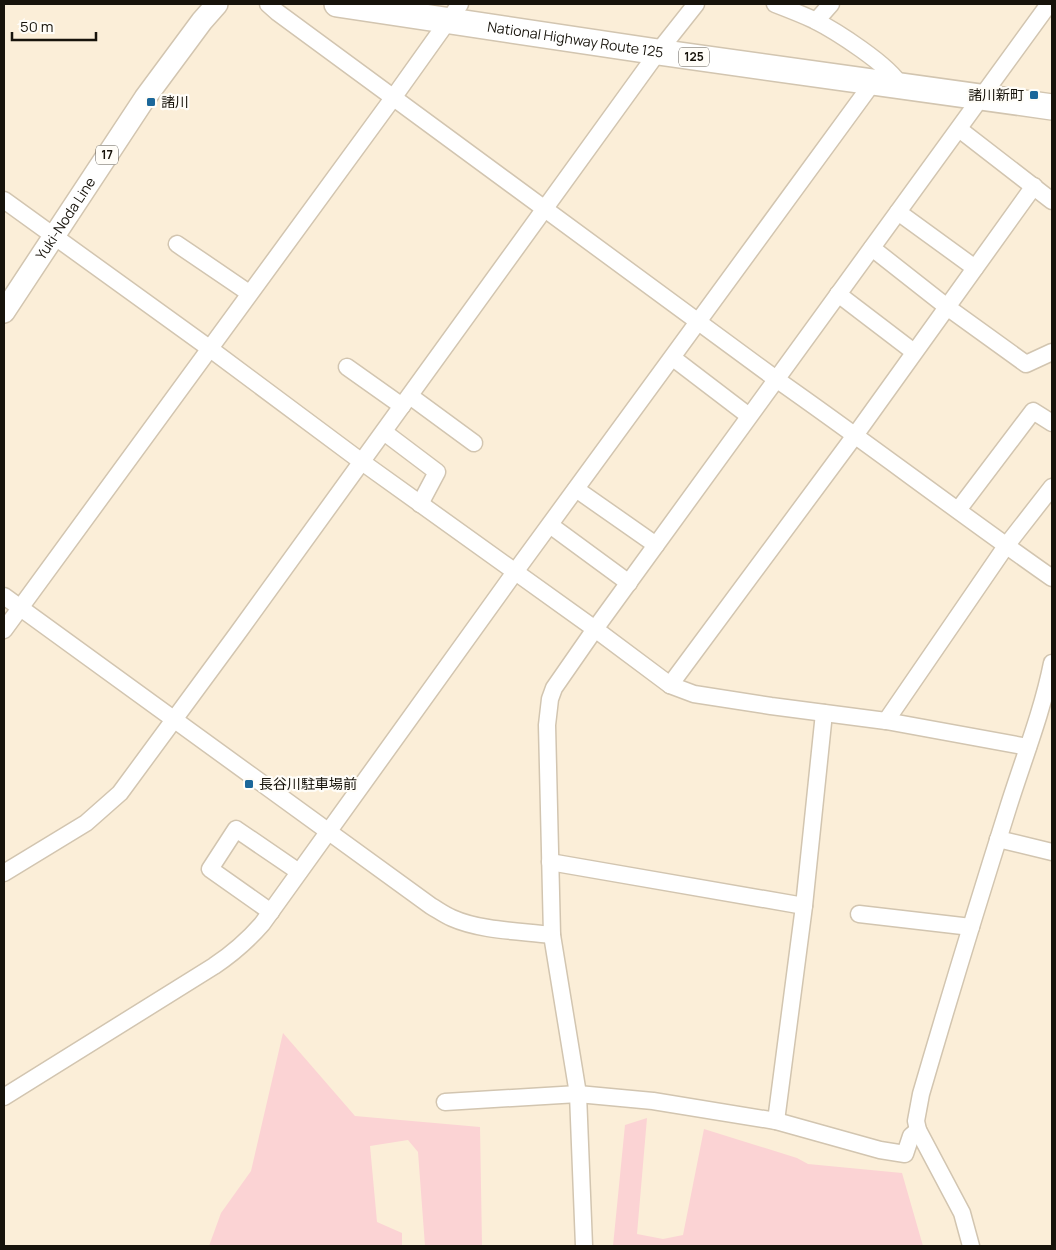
<svg xmlns="http://www.w3.org/2000/svg" width="1056" height="1250" viewBox="0 0 1056 1250" font-family="Manrope,'Noto Sans JP',sans-serif">
	<style>
		.green { fill: #fbd3d4 }
		.lines { fill: none; stroke-linecap: round; stroke-linejoin: round }
		.minor-casing { stroke: #d2c5b0; stroke-width: 19 }
		.major-casing { stroke: #d2c5b0; stroke-width: 24 }
		.highway-casing { stroke: #d2c5b0; stroke-width: 28 }
		.minor { stroke: #fff; stroke-width: 16 }
		.major { stroke: #fff; stroke-width: 21 }
		.highway { stroke: #fff; stroke-width: 25 }
		.poi-dot { fill: #1b679a; stroke: #fffdf8; stroke-width: 2 }
		.labels { text-anchor: middle; stroke-width: 4.5; stroke-linejoin: round; paint-order: stroke }
		.shield { fill: #fffdf8; stroke: #5d5952; stroke-width: 1 }
		.shield-label { font-size: 12px; font-weight: bold; fill: #17130b }
		.street-label { font-size: 14px; fill: #17130b; stroke: #fffdf8 }
		.poi-label { font-size: 14px; fill: #17130b; stroke: #fffdf8; text-anchor: start }
	</style>
	<rect width="100%" height="100%" fill="#fbeed8"/>
	<!-- green -->
	<g class="green">
		<polygon points="283,1033 355,1116 480,1127 482,1246 425,1246 418,1152 408,1140 370,1146 377,1222 402,1233 402,1246 209,1246 221,1213 251,1171"/>
		<polygon points="647,1118 637,1234 663,1239 683,1235 704,1129 797,1158 808,1164 902,1173 923,1246 613,1246 625,1125"/>
	</g>
	<g class="lines">
		<defs>
			<g id="minor">
				<path d="M268 4 277 12 776 379C869 444 959 513 1052 578"/>
				<path d="M775 4C788 9 801 14 814 20 836 31 889 65 900 85"/>
				<polyline points="816,21 831,4"/>
				<polyline points="959,129 1052,201"/>
				<polyline points="4,200 209,348 362,462 595,629 670,685 694,694 771,706 886,721 1028,747"/>
				<polyline points="898,212 975,268"/>
				<polyline points="177,244 249,293"/>
				<polyline points="872,248 947,307 1026,364 1052,352"/>
				<polyline points="838,294 914,352"/>
				<polyline points="673,358 749,416"/>
				<polyline points="347,367 402,406"/>
				<polyline points="410,396 474,443"/>
				<polyline points="384,432 437,472 420,504"/>
				<polyline points="576,489 656,545"/>
				<polyline points="958,510 1033,411 1052,423"/>
				<polyline points="550,525 629,583"/>
				<path d="M4 596 431 906C438 910 445 915 452 918 481 931 521 931 552 935"/>
				<polyline points="4,630 393,98 460,4"/>
				<polyline points="670,685 856,434 1034,186"/>
				<polyline points="886,721 1006,546 1052,487"/>
				<polyline points="998,839 1052,852"/>
				<polyline points="550,862 804,906"/>
				<polyline points="4,873 86,823 120,793 237,634 658,52 696,4"/>
				<polyline points="271,912 210,869 236,829 299,872"/>
				<polyline points="859,914 971,927"/>
				<path d="M4 1097 214 966C232 954 248 940 262 924L515 572 874 81"/>
				<polyline points="445,1102 578,1094 653,1101 776,1121 880,1150 905,1154 911,1136 918,1130"/>
				<polyline points="776,1121 804,906 824,713"/>
				<polyline points="584,1246 578,1094 552,935 547,725 550,699 554,688 595,629 1049,4"/>
				<path d="M971 1246 962 1213 918 1130 916 1121 921 1094C949 998 978 903 1008 808 1023 760 1042 713 1052 663"/>
			</g>
			<g id="major">
				<path id="s1" d="M4 312 145 98 202 21 217 4"/>
			</g>
			<g id="highway">
				<path id="s2" d="M337 4 658 52 1052 107"/>
			</g>
		</defs>
		<!-- minor casing -->
		<use href="#minor" class="minor-casing"/>
		<!-- major casing -->
		<use href="#major" class="major-casing"/>
		<!-- highway casing -->
		<use href="#highway" class="highway-casing"/>
		<!-- minor -->
		<use href="#minor" class="minor"/>
		<!-- major -->
		<use href="#major" class="major"/>
		<!-- highway -->
		<use href="#highway" class="highway"/>
	</g>
	<!-- markers -->
	<g class="poi-dot">
		<rect x="1029" y="90" width="10" height="10" rx="2.5"/>
		<rect x="146" y="97" width="10" height="10" rx="2.5"/>
		<rect x="244" y="779" width="10" height="10" rx="2.5"/>
	</g>
	<g class="labels">
		<!-- shield labels -->
		<g class="shield">
			<rect x="679" y="47.5" width="30" height="19" rx="4"/>
			<rect x="96" y="145.5" width="22" height="19" rx="4"/>
		</g>
		<g class="shield-label">
			<text x="694" y="61">125</text>
			<text x="107" y="159">17</text>
		</g>
		<!-- street labels -->
		<g class="street-label">
			<text dy="5" stroke="none"><textPath href="#s2" startOffset="241">National Highway Route 125</textPath></text>
			<text dy="5" stroke="none"><textPath href="#s1" startOffset="112">Yuki-Noda Line</textPath></text>
		</g>
		<!-- poi labels -->
		<g class="poi-label">
			<text x="1024" y="100" text-anchor="end">諸川新町</text>
			<text x="161" y="107">諸川</text>
			<text x="259" y="789">長谷川駐車場前</text>
		</g>
	</g>
	<!-- border -->
	<rect width="1056" height="1250" fill="none" stroke="#17130b" stroke-width="10"/>
	<!-- scale -->
	<path d="M12 32v8h84v-8" fill="none" stroke="#17130b" stroke-width="2.5"/>
	<text x="20" y="32" font-size="15" fill="#17130b" stroke="#fffdf8" stroke-width="4" paint-order="stroke">50 m</text>
</svg>
